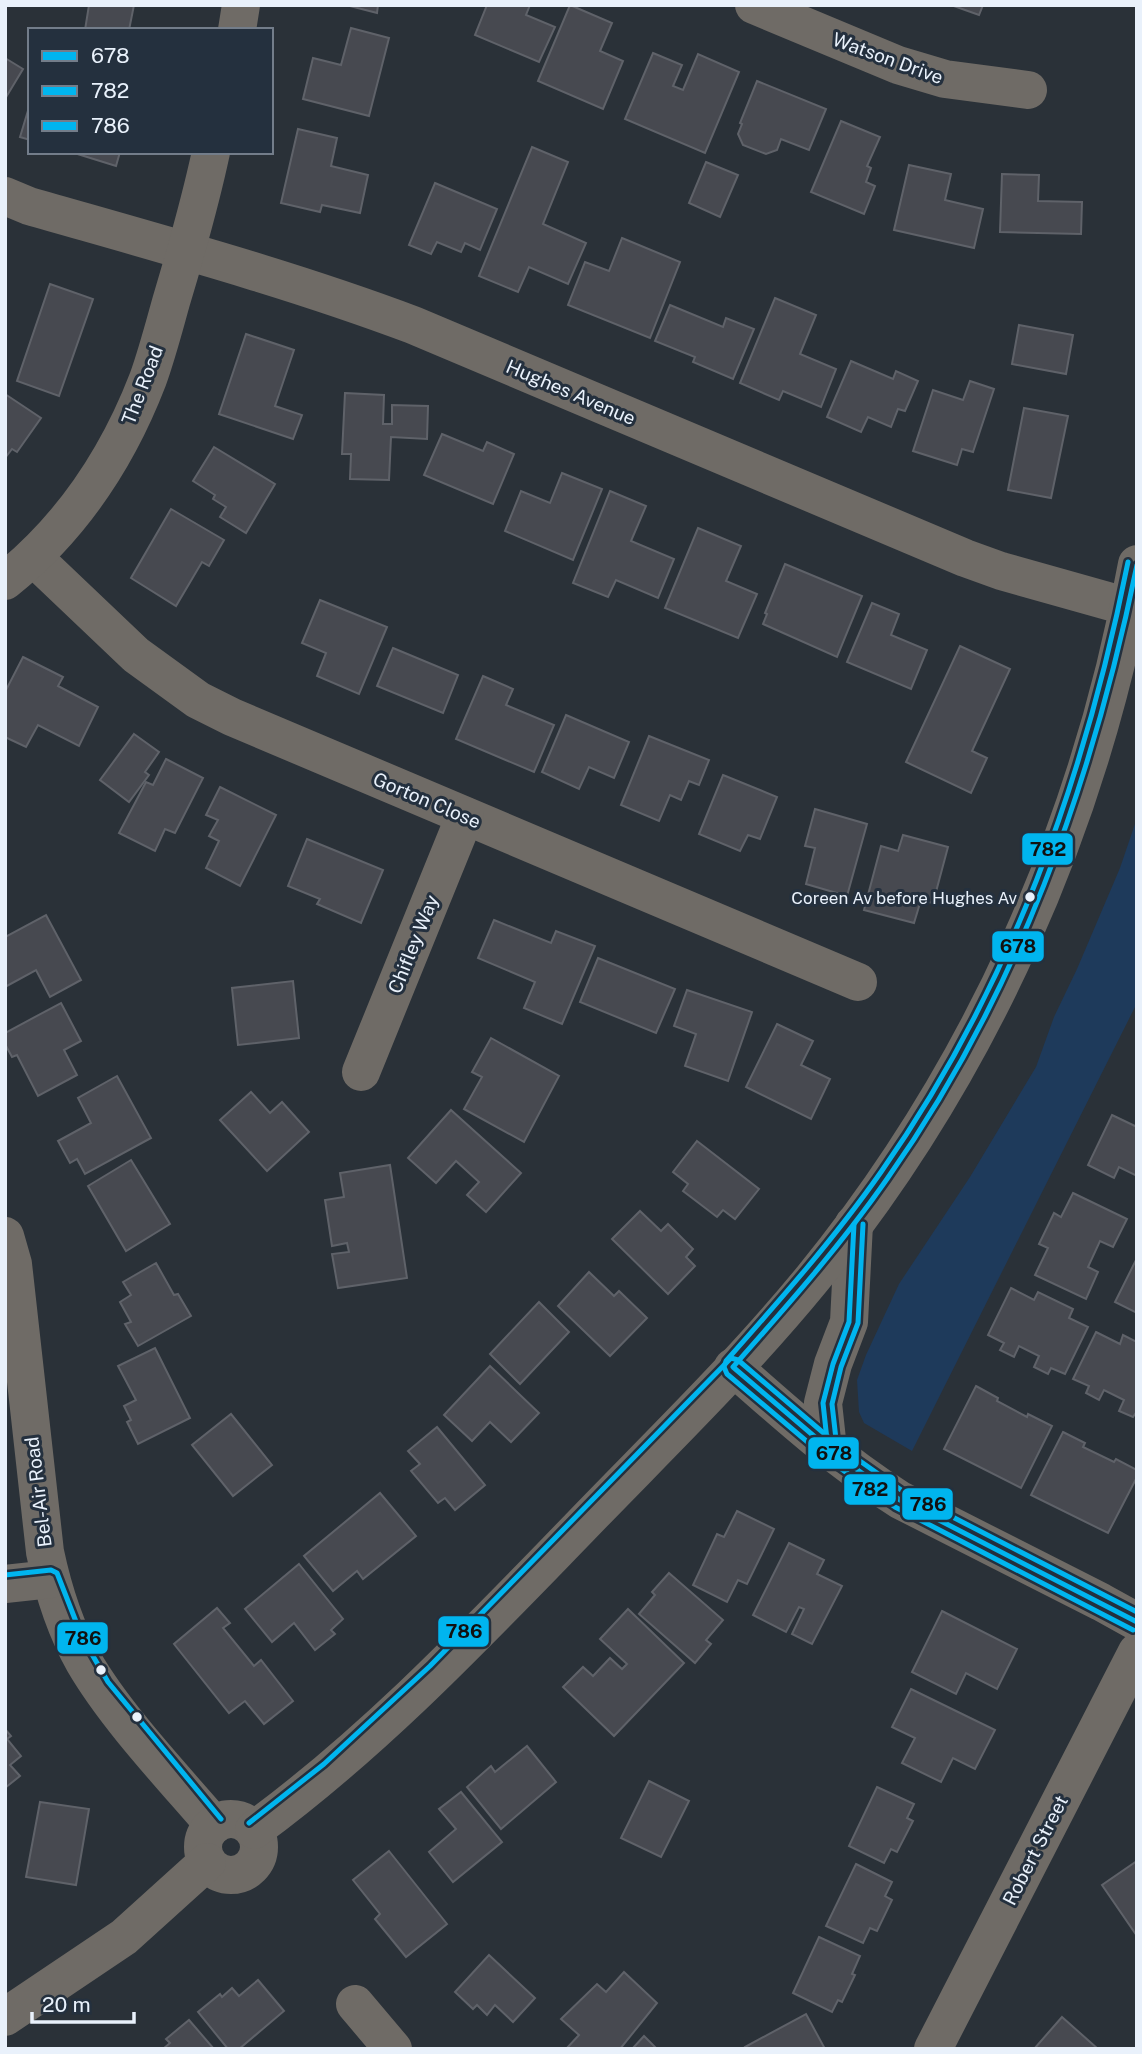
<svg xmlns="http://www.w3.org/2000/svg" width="1142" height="2054" viewBox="0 0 1142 2054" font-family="'Public Sans',sans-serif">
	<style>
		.green { fill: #1e3a5b }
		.building { fill: #474950; stroke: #5f6269; stroke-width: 2 }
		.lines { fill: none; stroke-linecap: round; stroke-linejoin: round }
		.minor { stroke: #6f6b66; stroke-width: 38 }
		.bus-1-casing { stroke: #24303e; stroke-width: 10 }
		.bus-2-casing { stroke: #24303e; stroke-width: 10 }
		.bus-3-casing { stroke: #24303e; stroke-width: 10 }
		.bus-1 { stroke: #00b5ef; stroke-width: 5 }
		.bus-2 { stroke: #00b5ef; stroke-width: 5 }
		.bus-3 { stroke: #00b5ef; stroke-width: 5 }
		.bus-dot { fill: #e9f1fb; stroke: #24303e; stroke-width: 2.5 }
		.labels { text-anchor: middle; stroke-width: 6; stroke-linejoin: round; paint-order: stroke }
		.bus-label { font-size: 17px; fill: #e9f1fb; stroke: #24303e; text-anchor: end }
		.street-label { font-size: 19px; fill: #e9f1fb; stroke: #24303e }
		.line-badge { stroke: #24303e; stroke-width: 2.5 }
		.pale-badge-label { font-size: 19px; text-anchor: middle; font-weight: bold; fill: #111 }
	</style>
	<rect width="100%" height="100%" fill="#2a3138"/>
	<!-- green -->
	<polygon class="green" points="1137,818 1137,1003 912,1451 864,1423 859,1412 857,1380 866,1355 899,1284 970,1177 1036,1067 1054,1017 1077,969 1120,868"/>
	<!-- building -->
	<g class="building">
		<polygon points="89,5 134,5 129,30 85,30"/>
		<polygon points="346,5 378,5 377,13"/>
		<polygon points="487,5 530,5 526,15 555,27 539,62 475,35"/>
		<polygon points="570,5 612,23 600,51 623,61 603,109 538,81"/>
		<polygon points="951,5 983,5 979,15"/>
		<polygon points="351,28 389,38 369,116 303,99 313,58 341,65"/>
		<polygon points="653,53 682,65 673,86 683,90 698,54 739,72 705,153 625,119"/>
		<polygon points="5,58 23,69 5,99"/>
		<polygon points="757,81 826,109 809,150 781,139 777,150 766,154 743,145 738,134 742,124 740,123"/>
		<polygon points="30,104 30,140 20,137"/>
		<polygon points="841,121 880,137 867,166 871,168 866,182 875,186 864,214 811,192"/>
		<polygon points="298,129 337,138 331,166 368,175 360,213 322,205 320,212 281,203"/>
		<polygon points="532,147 568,162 543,224 586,243 568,284 529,267 518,292 479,276"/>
		<polygon points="71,152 120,152 116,166"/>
		<polygon points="706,162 738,175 720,217 689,203"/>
		<polygon points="909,165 951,174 945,200 983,209 974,248 894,230"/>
		<polygon points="1002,174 1039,175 1038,201 1082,202 1081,234 1000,232"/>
		<polygon points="435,183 497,209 480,250 465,243 461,252 437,242 431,254 409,245"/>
		<polygon points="622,238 680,262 650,338 568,305 585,262 609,271"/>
		<polygon points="50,284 93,299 59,396 17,381"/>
		<polygon points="775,298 816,315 800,354 836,369 821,407 783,391 779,400 740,383"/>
		<polygon points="670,305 723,327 726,318 754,329 733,379 693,362 695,357 655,341"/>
		<polygon points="1019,325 1073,335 1066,374 1012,364"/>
		<polygon points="246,334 294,350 275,406 302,415 293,439 219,414"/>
		<polygon points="851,361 893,379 896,371 918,381 905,411 898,409 891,427 868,417 861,432 827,417"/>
		<polygon points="970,381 994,389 973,452 962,449 957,465 913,451 933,390 963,400"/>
		<polygon points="345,393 384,395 383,424 392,424 392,405 428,406 427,439 391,437 389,480 350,479 351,454 342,454"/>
		<polygon points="5,394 41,418 17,452 12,449 5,458"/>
		<polygon points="1024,408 1068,416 1051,498 1008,490"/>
		<polygon points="442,434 483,451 487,442 514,454 493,504 424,475"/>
		<polygon points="214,447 275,484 246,533 220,517 226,507 213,499 215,495 193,481"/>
		<polygon points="562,473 602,489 573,560 505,531 521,491 550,503"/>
		<polygon points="610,491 646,506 631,541 674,559 658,598 616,580 608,597 573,583"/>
		<polygon points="171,509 224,540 209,566 202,562 176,606 131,578"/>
		<polygon points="698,528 741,546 726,581 757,594 738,638 665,608"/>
		<polygon points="785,564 862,596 837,657 763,624 767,614 765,613"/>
		<polygon points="320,600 387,627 359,694 317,676 326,653 302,643"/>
		<polygon points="872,603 899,614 891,635 927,650 911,689 847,662"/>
		<polygon points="960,646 1010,669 972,751 987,758 971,793 906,762"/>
		<polygon points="393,648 458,675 443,713 377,686"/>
		<polygon points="23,657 63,677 58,686 98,707 79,746 38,725 26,747 5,737 5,692"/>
		<polygon points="483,676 513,689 506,705 554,725 534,772 456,739"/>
		<polygon points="566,715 629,742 614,778 589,767 579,789 542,772"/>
		<polygon points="134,734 159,752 145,772 149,775 129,802 100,780"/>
		<polygon points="649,736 709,760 699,785 689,781 681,800 670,795 659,821 621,805"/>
		<polygon points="166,759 203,778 175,833 165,829 155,851 119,833 146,782 153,785"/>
		<polygon points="723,775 777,797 760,839 748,835 740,851 699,834"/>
		<polygon points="220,787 276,815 240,886 206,868 219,841 209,836 218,820 206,815"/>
		<polygon points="815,809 867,824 847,896 806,884 815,848 805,846"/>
		<polygon points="903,835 948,847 933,903 921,900 914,923 864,910 881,846 898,851"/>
		<polygon points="307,839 383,870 361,923 317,904 320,899 288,886"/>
		<polygon points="46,915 81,980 50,997 36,970 5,987 5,937"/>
		<polygon points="494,920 551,943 556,931 595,946 562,1024 524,1008 535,982 478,958"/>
		<polygon points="598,958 675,989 656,1033 580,1002"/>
		<polygon points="293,981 299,1038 238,1045 232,988"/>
		<polygon points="687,990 752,1012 728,1081 685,1066 696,1034 674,1026"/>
		<polygon points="61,1003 81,1041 64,1050 77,1075 38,1096 17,1055 12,1057 5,1044 5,1033"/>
		<polygon points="777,1024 813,1041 801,1065 830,1079 811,1119 746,1087"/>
		<polygon points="491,1038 559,1076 524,1142 464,1109 482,1077 472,1072"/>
		<polygon points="117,1076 151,1138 85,1174 77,1159 70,1163 58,1141 91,1123 78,1098"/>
		<polygon points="251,1092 270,1113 282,1102 309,1132 267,1171 220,1120"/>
		<polygon points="451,1110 521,1173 486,1212 467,1195 479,1182 456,1161 436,1183 408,1158"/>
		<polygon points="1112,1115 1137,1127 1137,1176 1119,1167 1114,1178 1088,1165"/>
		<polygon points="697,1141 759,1189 735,1219 723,1210 717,1217 683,1191 688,1184 673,1172"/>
		<polygon points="131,1160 170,1224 126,1251 88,1186"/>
		<polygon points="390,1165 407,1278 338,1288 332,1254 349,1252 347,1243 332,1246 325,1200 344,1197 340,1173"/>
		<polygon points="1073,1193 1127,1219 1113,1247 1100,1241 1088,1267 1098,1272 1086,1299 1035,1275 1048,1248 1039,1244 1054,1213 1061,1217"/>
		<polygon points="640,1211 661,1231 668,1224 693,1249 686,1257 695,1266 668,1294 612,1239"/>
		<polygon points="1137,1258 1137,1313 1115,1302"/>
		<polygon points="156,1263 174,1295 178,1294 191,1316 138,1346 125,1324 131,1322 120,1302 131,1295 123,1282"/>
		<polygon points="589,1272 614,1296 619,1291 647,1318 610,1356 558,1306"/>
		<polygon points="1011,1288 1034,1300 1038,1292 1073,1309 1069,1318 1088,1327 1065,1374 1051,1368 1048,1374 1034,1367 1039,1356 1019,1346 1014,1357 1000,1350 1004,1343 988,1335"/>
		<polygon points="539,1302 569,1332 520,1384 490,1354"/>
		<polygon points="1096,1332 1120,1344 1123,1335 1137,1342 1137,1411 1133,1417 1119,1411 1124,1400 1104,1390 1099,1400 1086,1393 1089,1386 1073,1379"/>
		<polygon points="155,1348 190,1418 138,1444 127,1422 131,1420 124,1406 136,1400 118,1366"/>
		<polygon points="490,1366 539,1413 511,1442 490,1422 472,1441 444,1415"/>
		<polygon points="976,1386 998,1398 997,1401 1027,1417 1028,1414 1052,1426 1021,1488 944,1449"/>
		<polygon points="231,1414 272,1465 233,1496 192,1445"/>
		<polygon points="437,1427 485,1485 455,1510 445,1498 438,1503 411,1471 420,1464 408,1451"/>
		<polygon points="1063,1432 1085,1443 1083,1447 1114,1462 1116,1459 1137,1470 1137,1477 1108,1533 1031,1495"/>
		<polygon points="380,1493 416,1536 363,1579 357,1571 333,1591 304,1556"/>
		<polygon points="737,1511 774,1529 747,1584 738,1580 727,1602 693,1585 717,1534 724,1537"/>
		<polygon points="789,1543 824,1560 817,1574 842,1586 812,1644 792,1634 804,1609 799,1607 786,1632 753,1615"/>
		<polygon points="299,1564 343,1619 331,1630 335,1634 315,1650 294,1623 272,1642 245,1609"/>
		<polygon points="669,1573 723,1620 706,1640 711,1644 695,1663 639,1614 655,1595 652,1592"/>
		<polygon points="217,1608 230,1623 223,1628 254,1666 261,1660 293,1701 264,1724 245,1701 229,1713 174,1644"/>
		<polygon points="628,1609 684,1663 614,1736 563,1687 583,1667 593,1676 610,1658 622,1669 627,1664 600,1639"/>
		<polygon points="942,1611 1017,1649 997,1689 966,1673 956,1694 912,1672"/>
		<polygon points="911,1689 995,1730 975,1769 953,1758 941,1782 902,1763 915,1738 892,1727"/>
		<polygon points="5,1729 11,1736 7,1739 21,1756 10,1765 20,1776 5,1788"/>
		<polygon points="527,1746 556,1782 501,1829 467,1787 491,1766 495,1772"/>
		<polygon points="649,1781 689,1801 661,1857 621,1838"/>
		<polygon points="877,1787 914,1804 907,1818 913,1821 897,1852 891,1849 884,1863 849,1846"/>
		<polygon points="461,1792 502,1842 453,1882 429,1852 456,1829 439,1809"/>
		<polygon points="40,1802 89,1809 76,1885 26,1877"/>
		<polygon points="389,1851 447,1924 406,1957 375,1919 380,1914 353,1880"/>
		<polygon points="1137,1861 1137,1936 1102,1885"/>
		<polygon points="856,1864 892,1882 885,1896 892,1900 877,1931 870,1928 863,1943 826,1926"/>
		<polygon points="819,1937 860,1956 852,1974 855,1975 842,2002 838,2000 832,2012 793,1993"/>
		<polygon points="489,1955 535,1998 513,2022 495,2005 487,2015 477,2005 473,2009 455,1992"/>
		<polygon points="624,1972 657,2003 620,2049 566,2049 579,2035 561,2019 597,1984 606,1992"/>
		<polygon points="258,1980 284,2011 239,2049 228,2049 198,2012 220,1994 222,1997 232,1988 239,1996"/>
		<polygon points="806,2014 825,2049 746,2049 745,2047"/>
		<polygon points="1062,2017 1098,2049 1034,2049"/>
		<polygon points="189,2020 214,2049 163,2049 170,2043 166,2039"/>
		<polygon points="644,2036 657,2049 632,2049"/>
	</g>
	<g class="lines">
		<!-- minor -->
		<g class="minor">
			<polyline points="754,5 898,65 945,79 1028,90"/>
			<polyline points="237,30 241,5"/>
			<path d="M5 196 29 206C158 243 288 278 413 325L965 558 1001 571 1129 607"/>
			<polyline points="34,558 136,655 198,700 232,717 858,982"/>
			<path d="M5 581C71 528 118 457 148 379 157 354 164 327 171 302 186 252 200 203 211 152"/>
			<polyline points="361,1072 465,816"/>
			<path d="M5 1236 13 1264 45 1552C53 1590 65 1628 84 1662 116 1717 172 1776 214 1825"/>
			<path d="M733 1367C787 1415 840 1462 900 1500L1101 1602 1137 1622"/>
			<polyline points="828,1449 823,1403 833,1364 849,1322 854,1224"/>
			<polyline points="5,1584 51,1579"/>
			<circle cx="231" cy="1847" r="28"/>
			<path d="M254 1830C374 1742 476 1634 579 1528 658 1446 740 1367 812 1279 980 1073 1090 826 1137 564"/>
			<polyline points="355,2004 393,2049"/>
			<polyline points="5,2017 124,1937 207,1862"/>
			<polyline points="933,2049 1137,1652"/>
		</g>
		<defs>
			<g id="bus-1">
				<path d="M1137 565C1092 784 1017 995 887 1179 841 1245 787 1306 733 1367L835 1454 900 1500 1137 1622"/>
				<polyline points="828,1449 823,1403 833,1364 849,1322 854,1224"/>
			</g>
			<g id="bus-2">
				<path d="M1128 562C1084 782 1010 988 881 1172 834 1239 780 1300 726 1361L724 1367 727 1374 830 1461 895 1507 1133 1630"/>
				<polyline points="837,1448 832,1404 841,1367 858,1323 863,1224"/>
			</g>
			<g id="bus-3">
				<polyline points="5,1575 51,1570 57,1573 82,1637 108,1682 221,1819"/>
				<polyline points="249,1823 324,1764 430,1666 731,1358 738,1360 840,1447 904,1492 1137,1612"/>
			</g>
		</defs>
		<!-- bus-1 casing -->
		<use href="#bus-1" class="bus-1-casing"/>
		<!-- bus-2 casing -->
		<use href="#bus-2" class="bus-2-casing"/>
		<!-- bus-3 casing -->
		<use href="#bus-3" class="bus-3-casing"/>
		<!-- bus-1 -->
		<use href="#bus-1" class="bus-1"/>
		<!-- bus-2 -->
		<use href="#bus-2" class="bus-2"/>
		<!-- bus-3 -->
		<use href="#bus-3" class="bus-3"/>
	</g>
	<!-- markers -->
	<g class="bus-dot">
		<circle cx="1030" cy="897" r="6"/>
		<circle cx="101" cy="1670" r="6"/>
		<circle cx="137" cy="1717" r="6"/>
	</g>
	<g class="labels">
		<!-- bus labels -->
		<g class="bus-label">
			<text x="1017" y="904">Coreen Av before Hughes Av</text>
		</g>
		<!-- street labels -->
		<g class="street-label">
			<text transform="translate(888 58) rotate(20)" y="7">Watson Drive</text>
			<text transform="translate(142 385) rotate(-69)" y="7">The Road</text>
			<text transform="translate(571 392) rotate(23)" y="7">Hughes Avenue</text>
			<text transform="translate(427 800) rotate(23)" y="7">Gorton Close</text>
			<text transform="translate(413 944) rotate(-68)" y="7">Chifley Way</text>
			<text transform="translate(38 1492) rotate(-97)" y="7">Bel-Air Road</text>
			<text transform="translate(1035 1850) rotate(-63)" y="7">Robert Street</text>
		</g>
	</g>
	<g class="line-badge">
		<rect x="1021" y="832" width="53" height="34" rx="7" fill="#00b5ef"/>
		<rect x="991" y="930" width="54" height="33" rx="7" fill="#00b5ef"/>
		<rect x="807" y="1436" width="53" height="34" rx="7" fill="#00b5ef"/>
		<rect x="843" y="1473" width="54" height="33" rx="7" fill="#00b5ef"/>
		<rect x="901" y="1487" width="53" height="34" rx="7" fill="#00b5ef"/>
		<rect x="437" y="1615" width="53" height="33" rx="7" fill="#00b5ef"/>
		<rect x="56" y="1621" width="53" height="34" rx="7" fill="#00b5ef"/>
	</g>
	<g class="pale-badge-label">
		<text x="1048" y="856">782</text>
		<text x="1018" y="953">678</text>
		<text x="834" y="1460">678</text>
		<text x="870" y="1496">782</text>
		<text x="928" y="1511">786</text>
		<text x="464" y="1638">786</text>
		<text x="83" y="1645">786</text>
	</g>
	<!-- border -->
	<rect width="1142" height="2054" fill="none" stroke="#e9f1fb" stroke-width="14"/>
	<!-- legend -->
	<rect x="28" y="28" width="245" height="126" fill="#24303e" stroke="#737d8a" stroke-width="2"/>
	<rect x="42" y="51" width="35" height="10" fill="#00b5ef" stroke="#737d8a" stroke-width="2"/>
	<text x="91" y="63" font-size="21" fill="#e9f1fb">678</text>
	<rect x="42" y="86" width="35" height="10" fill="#00b5ef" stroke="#737d8a" stroke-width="2"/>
	<text x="91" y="98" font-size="21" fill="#e9f1fb">782</text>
	<rect x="42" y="121" width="35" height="10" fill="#00b5ef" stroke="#737d8a" stroke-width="2"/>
	<text x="91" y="133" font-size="21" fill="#e9f1fb">786</text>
	<!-- scale -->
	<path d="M32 2012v10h102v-10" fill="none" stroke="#e9f1fb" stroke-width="3.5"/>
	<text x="42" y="2012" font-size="21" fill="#e9f1fb" stroke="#24303e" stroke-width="5" paint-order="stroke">20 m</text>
</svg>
